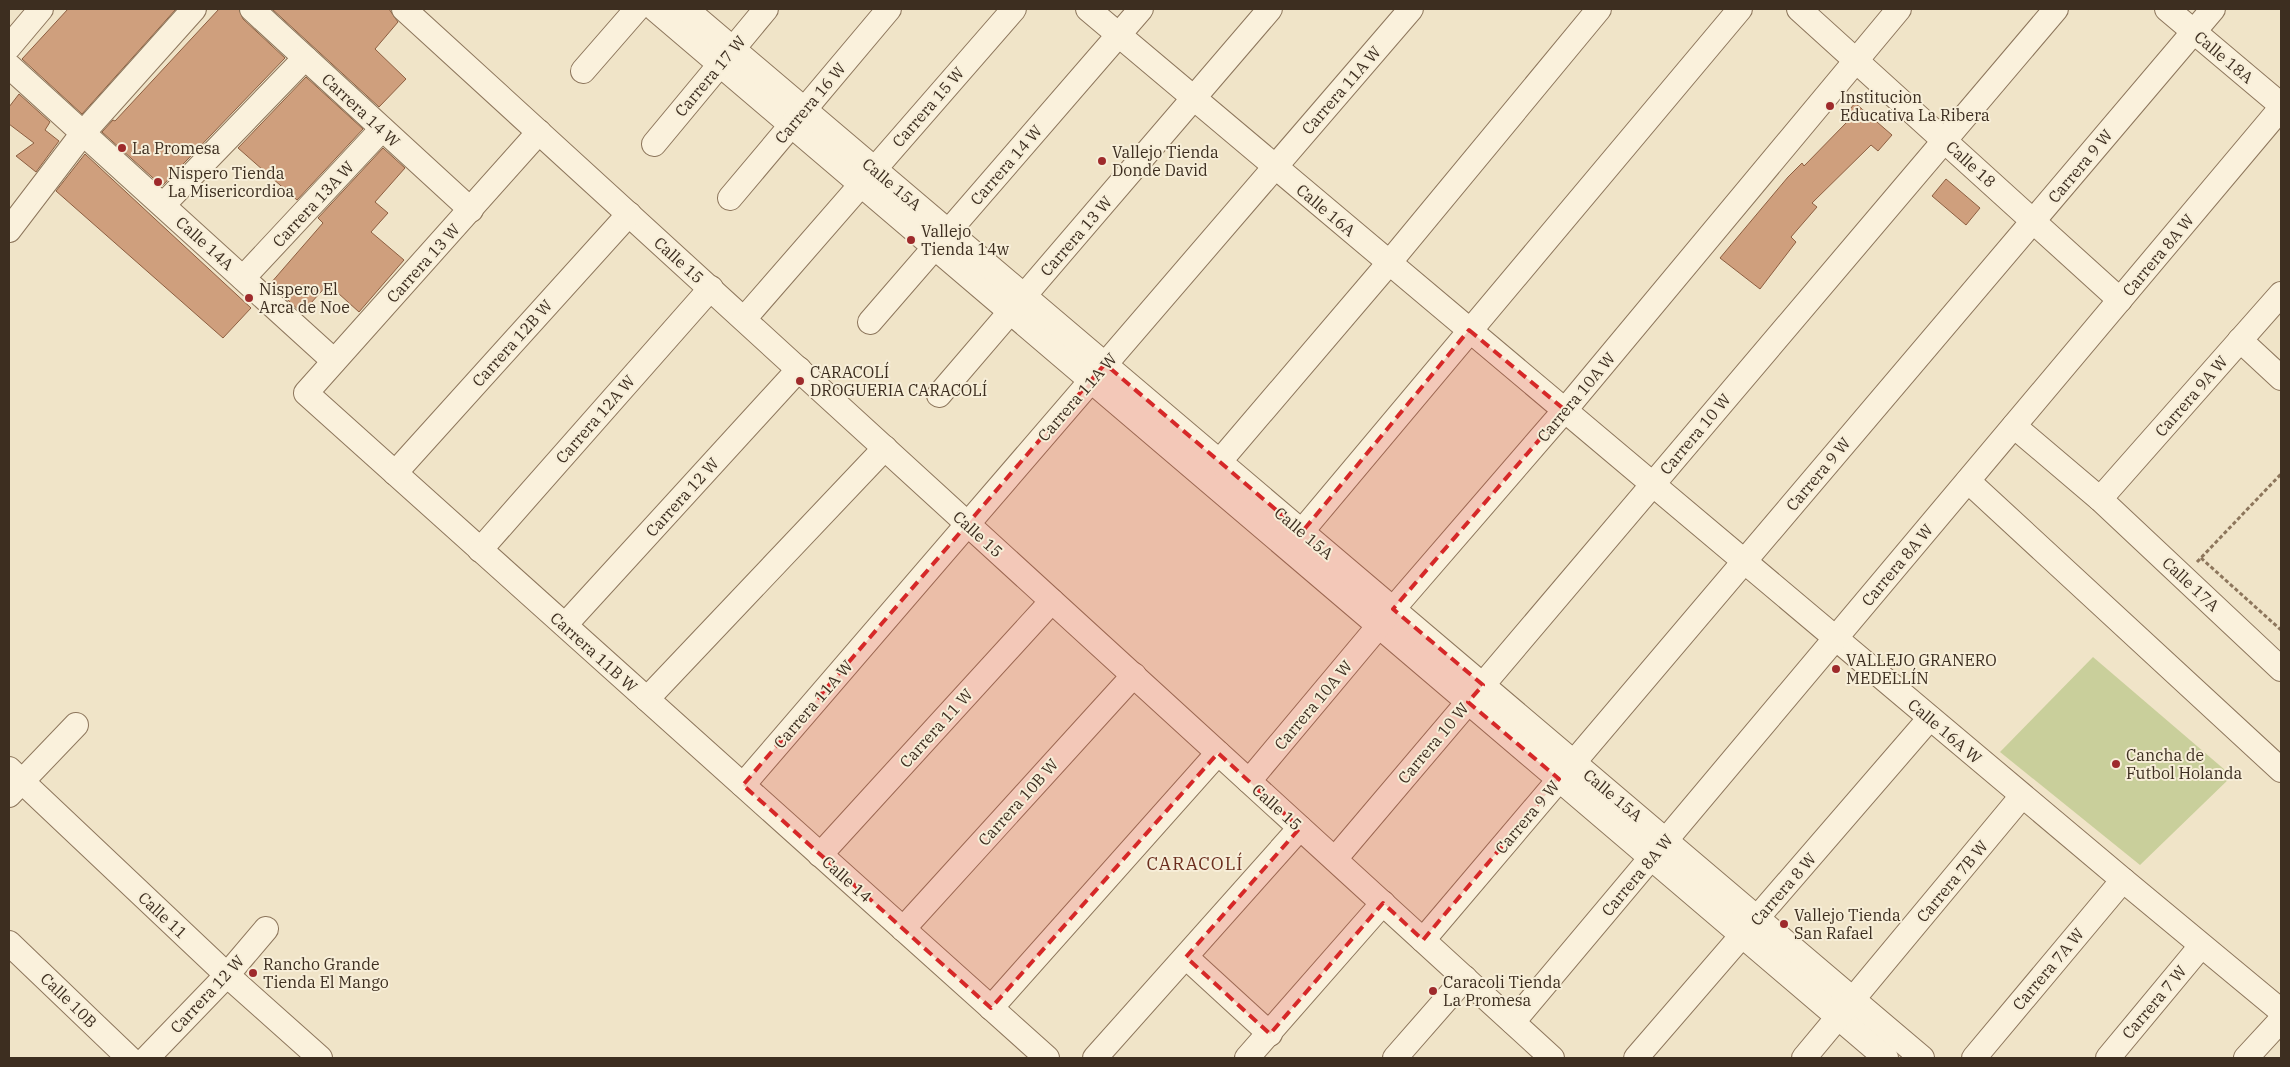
<svg xmlns="http://www.w3.org/2000/svg" width="2290" height="1067" viewBox="0 0 2290 1067" font-family="'IBM Plex Serif',serif">
	<style>
		.green { fill: #c9cf9b }
		.building { fill: #cf9f7d; stroke: #8d5f41 }
		.lines { fill: none; stroke-linecap: round; stroke-linejoin: round }
		.minor-casing { stroke: #8d765c; stroke-width: 26 }
		.path { stroke: #8d765c; stroke-width: 3; stroke-dasharray: 4 2.5; stroke-linecap: butt }
		.minor { stroke: #faf1dc; stroke-width: 24 }
		.marked { fill: #d62828; fill-opacity: 0.2; stroke: #d62828; stroke-width: 4; stroke-dasharray: 10 6; stroke-linejoin: round }
		.poi-dot { fill: #9e2a2b; stroke: #f7eed8; stroke-width: 2 }
		.labels { text-anchor: middle; stroke-width: 4; stroke-linejoin: round; paint-order: stroke }
		.street-label { font-size: 16px; fill: #3d2e20; stroke: #f7eed8 }
		.poi-label { font-size: 16px; fill: #3d2e20; stroke: #f7eed8; text-anchor: start }
		.neighbourhood-label { font-size: 18px; letter-spacing: 1px; fill: #6b2e1e; stroke: #f7eed8 }
	</style>
	<rect width="100%" height="100%" fill="#f0e4c8"/>
	<!-- green -->
	<polygon class="green" points="2093,657 2232,776 2140,865 2000,752"/>
	<!-- building -->
	<g class="building">
		<polygon points="68,9 176,9 82,114 22,59"/>
		<polygon points="219,9 239,9 243,19 285,58 162,186 102,132 113,120 115,121"/>
		<polygon points="272,9 389,9 398,22 375,49 406,79 379,107"/>
		<polygon points="306,77 363,129 297,200 238,148"/>
		<polygon points="19,94 50,122 45,130 59,141 36,172 16,156 34,143 9,124 9,107"/>
		<polygon points="1855,103 1892,135 1878,151 1871,145 1812,203 1817,207 1791,237 1796,242 1760,289 1720,258 1788,177 1802,163 1804,166 1846,123 1842,119"/>
		<polygon points="383,148 405,168 375,202 388,213 371,232 404,260 359,312 328,284 302,313 270,284 323,223 318,218"/>
		<polygon points="85,154 251,308 223,338 56,191"/>
		<polygon points="1946,179 1980,208 1966,225 1932,196"/>
	</g>
	<g class="lines">
		<defs>
			<g id="minor">
				<polyline points="252,9 471,210"/>
				<polyline points="404,9 1552,1058"/>
				<polyline points="655,9 1886,1058"/>
				<polyline points="686,9 1922,1058"/>
				<polyline points="1088,9 2123,880 2281,1011"/>
				<polyline points="1799,9 2120,300"/>
				<polyline points="2167,9 2281,105"/>
				<polyline points="9,47 41,9"/>
				<polyline points="9,66 334,361"/>
				<polyline points="583,71 637,9"/>
				<polyline points="539,132 306,393 1047,1058"/>
				<polyline points="654,144 766,9"/>
				<polyline points="730,198 889,9"/>
				<polyline points="163,205 305,58"/>
				<polyline points="9,230 83,133 194,9"/>
				<polyline points="243,278 382,129"/>
				<polyline points="744,319 1014,9"/>
				<polyline points="870,322 1141,9"/>
				<polyline points="2240,340 2281,378"/>
				<polyline points="939,395 1270,9"/>
				<polyline points="2014,426 2100,499 2281,669"/>
				<polyline points="1220,461 1389,263 1599,9"/>
				<polyline points="395,473 629,214"/>
				<polyline points="1968,481 2281,770"/>
				<polyline points="2100,499 2281,294"/>
				<polyline points="1292,543 1740,9"/>
				<polyline points="480,550 711,288"/>
				<polyline points="565,625 799,369"/>
				<polyline points="647,699 885,448"/>
				<polyline points="9,769 227,975 320,1058"/>
				<polyline points="1249,781 1393,609 1565,410 1899,9"/>
				<polyline points="743,785 1411,9"/>
				<polyline points="9,795 76,725"/>
				<polyline points="820,855 1052,601"/>
				<polyline points="1335,859 2056,9"/>
				<polyline points="903,929 1134,675"/>
				<polyline points="1423,940 2213,9"/>
				<polyline points="9,943 129,1058"/>
				<polyline points="1186,957 1270,1034"/>
				<polyline points="991,1008 1218,753"/>
				<polyline points="1513,1022 2281,108"/>
				<polyline points="147,1058 227,975 266,929"/>
				<polyline points="1095,1058 1300,828"/>
				<polyline points="1247,1058 1383,903"/>
				<polyline points="1395,1058 1465,978"/>
				<polyline points="1636,1058 1930,718"/>
				<polyline points="1804,1058 2022,796"/>
				<polyline points="1974,1058 2123,880"/>
				<polyline points="2108,1058 2201,946"/>
				<polyline points="2246,1058 2281,1020"/>
			</g>
		</defs>
		<!-- minor casing -->
		<use href="#minor" class="minor-casing"/>
		<!-- path -->
		<g class="path">
			<polyline points="2201,558 2281,630"/>
			<polyline points="2197,562 2281,474"/>
		</g>
		<!-- minor -->
		<use href="#minor" class="minor"/>
	</g>
	<!-- marked area -->
	<path class="marked" d="M1469 330 1565 410 1393 609 1483 685 1468 702 1559 779 1423 940 1383 903 1270 1034 1186 957 1300 828 1218 753 991 1008 743 785 1105 364 1302 532Z"/>
	<!-- markers -->
	<g class="poi-dot">
		<circle cx="1830" cy="106" r="5"/>
		<circle cx="122" cy="148" r="5"/>
		<circle cx="1102" cy="161" r="5"/>
		<circle cx="158" cy="182" r="5"/>
		<circle cx="911" cy="240" r="5"/>
		<circle cx="249" cy="298" r="5"/>
		<circle cx="800" cy="381" r="5"/>
		<circle cx="1836" cy="669" r="5"/>
		<circle cx="2116" cy="764" r="5"/>
		<circle cx="1784" cy="924" r="5"/>
		<circle cx="253" cy="973" r="5"/>
		<circle cx="1433" cy="991" r="5"/>
	</g>
	<g class="labels">
		<!-- street labels -->
		<g class="street-label">
			<text transform="translate(2224 57) rotate(40)" y="6">Calle 18A</text>
			<text transform="translate(710 76) rotate(-50)" y="6">Carrera 17 W</text>
			<text transform="translate(1341 90) rotate(-49)" y="6">Carrera 11A W</text>
			<text transform="translate(810 103) rotate(-50)" y="6">Carrera 16 W</text>
			<text transform="translate(928 107) rotate(-49)" y="6">Carrera 15 W</text>
			<text transform="translate(361 110) rotate(43)" y="6">Carrera 14 W</text>
			<text transform="translate(1971 164) rotate(42)" y="6">Calle 18</text>
			<text transform="translate(1006 165) rotate(-49)" y="6">Carrera 14 W</text>
			<text transform="translate(2080 166) rotate(-50)" y="6">Carrera 9 W</text>
			<text transform="translate(892 184) rotate(40)" y="6">Calle 15A</text>
			<text transform="translate(313 204) rotate(-47)" y="6">Carrera 13A W</text>
			<text transform="translate(1326 210) rotate(40)" y="6">Calle 16A</text>
			<text transform="translate(1076 236) rotate(-49)" y="6">Carrera 13 W</text>
			<text transform="translate(205 243) rotate(42)" y="6">Calle 14A</text>
			<text transform="translate(2158 255) rotate(-50)" y="6">Carrera 8A W</text>
			<text transform="translate(679 260) rotate(42)" y="6">Calle 15</text>
			<text transform="translate(423 263) rotate(-48)" y="6">Carrera 13 W</text>
			<text transform="translate(512 343) rotate(-48)" y="6">Carrera 12B W</text>
			<text transform="translate(2191 396) rotate(-49)" y="6">Carrera 9A W</text>
			<text transform="translate(1077 397) rotate(-49)" y="6">Carrera 11A W</text>
			<text transform="translate(1576 397) rotate(-50)" y="6">Carrera 10A W</text>
			<text transform="translate(595 419) rotate(-49)" y="6">Carrera 12A W</text>
			<text transform="translate(1695 434) rotate(-50)" y="6">Carrera 10 W</text>
			<text transform="translate(1818 474) rotate(-50)" y="6">Carrera 9 W</text>
			<text transform="translate(682 497) rotate(-48)" y="6">Carrera 12 W</text>
			<text transform="translate(1304 533) rotate(40)" y="6">Calle 15A</text>
			<text transform="translate(978 534) rotate(42)" y="6">Calle 15</text>
			<text transform="translate(1897 565) rotate(-50)" y="6">Carrera 8A W</text>
			<text transform="translate(2191 584) rotate(43)" y="6">Calle 17A</text>
			<text transform="translate(594 652) rotate(42)" y="6">Carrera 11B W</text>
			<text transform="translate(813 704) rotate(-49)" y="6">Carrera 11A W</text>
			<text transform="translate(1313 705) rotate(-50)" y="6">Carrera 10A W</text>
			<text transform="translate(936 728) rotate(-48)" y="6">Carrera 11 W</text>
			<text transform="translate(1945 731) rotate(40)" y="6">Calle 16A W</text>
			<text transform="translate(1433 743) rotate(-50)" y="6">Carrera 10 W</text>
			<text transform="translate(1613 795) rotate(40)" y="6">Calle 15A</text>
			<text transform="translate(1018 802) rotate(-48)" y="6">Carrera 10B W</text>
			<text transform="translate(1277 807) rotate(42)" y="6">Calle 15</text>
			<text transform="translate(1527 817) rotate(-50)" y="6">Carrera 9 W</text>
			<text transform="translate(1637 875) rotate(-50)" y="6">Carrera 8A W</text>
			<text transform="translate(847 879) rotate(42)" y="6">Calle 14</text>
			<text transform="translate(1952 881) rotate(-50)" y="6">Carrera 7B W</text>
			<text transform="translate(1783 889) rotate(-49)" y="6">Carrera 8 W</text>
			<text transform="translate(163 915) rotate(43)" y="6">Calle 11</text>
			<text transform="translate(2048 969) rotate(-50)" y="6">Carrera 7A W</text>
			<text transform="translate(207 994) rotate(-47)" y="6">Carrera 12 W</text>
			<text transform="translate(69 1000) rotate(44)" y="6">Calle 10B</text>
			<text transform="translate(2154 1002) rotate(-50)" y="6">Carrera 7 W</text>
		</g>
		<!-- poi labels -->
		<g class="poi-label">
			<text x="1840" y="103">Institucion<tspan x="1840" dy="18">Educativa La Ribera</tspan></text>
			<text x="132" y="154">La Promesa</text>
			<text x="1112" y="158">Vallejo Tienda<tspan x="1112" dy="18">Donde David</tspan></text>
			<text x="168" y="179">Nispero Tienda<tspan x="168" dy="18">La Misericordioa</tspan></text>
			<text x="921" y="237">Vallejo<tspan x="921" dy="18">Tienda 14w</tspan></text>
			<text x="259" y="295">Nispero El<tspan x="259" dy="18">Arca de Noe</tspan></text>
			<text x="810" y="378">CARACOLÍ<tspan x="810" dy="18">DROGUERIA CARACOLÍ</tspan></text>
			<text x="1846" y="666">VALLEJO GRANERO<tspan x="1846" dy="18">MEDELLÍN</tspan></text>
			<text x="2126" y="761">Cancha de<tspan x="2126" dy="18">Futbol Holanda</tspan></text>
			<text x="1794" y="921">Vallejo Tienda<tspan x="1794" dy="18">San Rafael</tspan></text>
			<text x="263" y="970">Rancho Grande<tspan x="263" dy="18">Tienda El Mango</tspan></text>
			<text x="1443" y="988">Caracoli Tienda<tspan x="1443" dy="18">La Promesa</tspan></text>
		</g>
		<!-- neighbourhood labels -->
		<g class="neighbourhood-label">
			<text x="1195" y="870">CARACOLÍ</text>
		</g>
	</g>
	<!-- border -->
	<rect width="2290" height="1067" fill="none" stroke="#3d2e20" stroke-width="20"/>
</svg>
